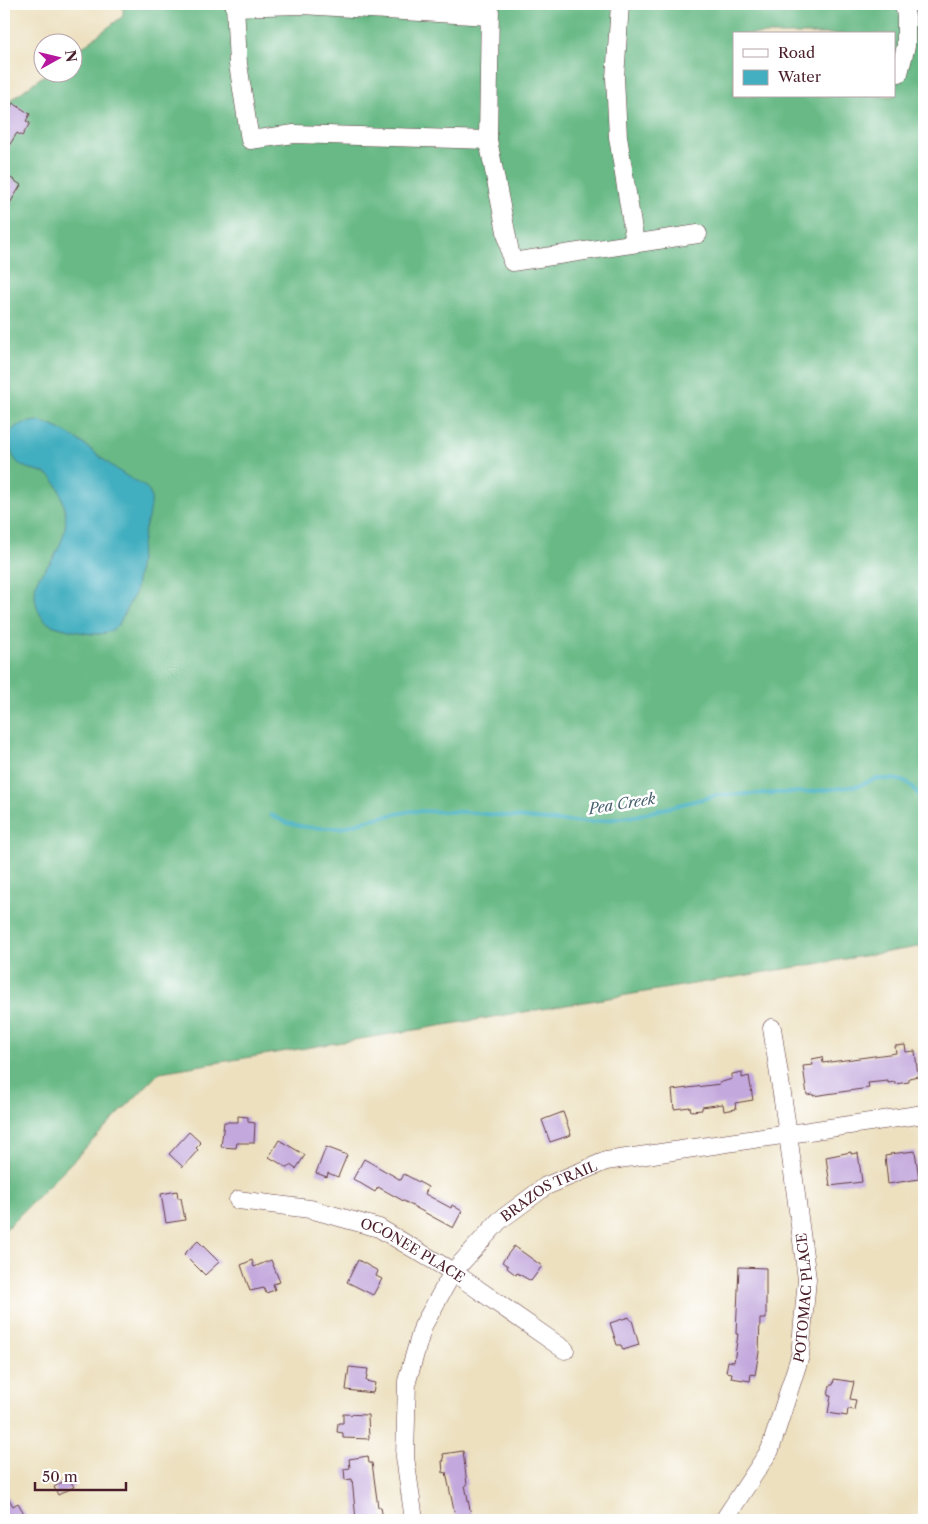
<svg xmlns="http://www.w3.org/2000/svg" width="928" height="1524" viewBox="0 0 928 1524" font-family="'Libre Caslon Text',serif">
	<style>
		.forest { fill: #68b985; stroke: #596c58; fill-rule: evenodd }
		.water { fill: #43afc0; stroke: #466776 }
		.lines { fill: none; stroke-linecap: round; stroke-linejoin: round }
		.stream { stroke: #43afc0; stroke-width: 4 }
		.building { fill: #c3a8dd }
		.minor-casing { stroke: #623c41; stroke-width: 19 }
		.minor { stroke: #fff; stroke-width: 18 }
		.labels { text-anchor: middle; stroke-width: 5; stroke-linejoin: round; paint-order: stroke }
		.street-label { font-size: 14px; fill: #4a1f2b; stroke: #fff }
		.water-label { font-size: 15px; font-style: italic; fill: #47606e; stroke: #fff }
	</style>
	<rect width="100%" height="100%" fill="#fff"/>
	<filter id="ink" filterUnits="userSpaceOnUse"><feTurbulence type="fractalNoise" baseFrequency=".02" numOctaves="2"/><feDisplacementMap in="SourceGraphic" scale="10" xChannelSelector="R" yChannelSelector="G"/><feConvolveMatrix kernelMatrix="1 2 1 2 8 2 1 2 1" color-interpolation-filters="sRGB"/></filter>
	<filter id="wash" filterUnits="userSpaceOnUse"><feTurbulence type="fractalNoise" baseFrequency=".0096" numOctaves="4" result="noise"/><feDisplacementMap in="SourceGraphic" scale="20" xChannelSelector="R" yChannelSelector="G"/><feGaussianBlur stdDeviation="1.12" result="paint"/><feColorMatrix in="noise" values="0 0 0 0 0 0 0 0 0 0 0 0 0 0 0 0 0 1.4 0 .05"/><feComposite in="paint" operator="in"/></filter>
	<g filter="url(#wash)">
		<rect width="100%" height="100%" fill="#ece0bf"/>
		<!-- forest -->
		<path class="forest" d="M123 4H924V946L160 1072 4 1231V105L47 73 72 72 73 54 123 16ZM734 34H894V96H734Z"/>
		<!-- water -->
		<path class="water" d="M38 421C73 430 96 456 125 475 133 481 148 484 151 496 153 508 146 521 144 533 140 553 139 574 135 594 121 612 124 636 92 634 83 633 55 628 48 623 35 614 32 592 38 578 42 572 48 566 52 560 62 544 69 524 64 506 62 497 59 485 52 478 38 465 18 475 11 450 10 446 9 443 9 439 11 423 26 423 38 421Z"/>
		<g class="lines">
			<!-- stream -->
			<polyline class="stream" points="271,815 287,823 305,827 323,828 341,828 371,819 411,811 465,812 556,821 592,822 635,816 718,795 807,792 858,786 875,779 893,779 907,782 920,796 924,847"/>
		</g>
		<g id="blocks">
			<!-- building -->
			<g class="building">
				<polygon points="13,103 30,114 26,121 30,123 22,136 17,133 4,154 4,117"/>
				<polygon points="8,176 21,185 4,213 4,183"/>
				<polygon points="905,1045 906,1052 915,1051 918,1076 909,1078 909,1082 895,1084 895,1082 888,1083 888,1081 868,1083 869,1088 813,1096 813,1094 807,1095 803,1066 813,1065 812,1059 822,1057 823,1063 896,1053 895,1046"/>
				<polygon points="742,1072 742,1078 749,1076 753,1100 735,1103 736,1109 724,1111 723,1104 702,1107 702,1110 691,1111 690,1107 674,1109 672,1090 720,1084 719,1083 732,1079 732,1074"/>
				<polygon points="563,1112 571,1135 550,1142 542,1120"/>
				<polygon points="238,1116 248,1117 248,1122 255,1123 254,1143 237,1143 236,1148 221,1147 224,1122 238,1122"/>
				<polygon points="189,1132 201,1143 196,1148 198,1150 183,1167 169,1154"/>
				<polygon points="279,1140 305,1155 296,1169 290,1165 288,1168 269,1157"/>
				<polygon points="326,1147 347,1155 338,1177 328,1173 327,1177 316,1173"/>
				<polygon points="915,1151 919,1179 888,1184 885,1156 891,1155 890,1154"/>
				<polygon points="851,1152 851,1154 858,1153 862,1182 830,1186 826,1157"/>
				<polygon points="364,1159 401,1180 404,1174 428,1187 425,1194 451,1208 452,1205 462,1211 453,1228 378,1187 375,1192 353,1179"/>
				<polygon points="177,1191 178,1198 181,1198 185,1220 166,1223 161,1194"/>
				<polygon points="198,1241 219,1262 205,1275 184,1254"/>
				<polygon points="514,1246 542,1266 531,1281 517,1273 516,1275 507,1268 508,1266 502,1262"/>
				<polygon points="252,1260 254,1267 271,1260 280,1282 273,1284 275,1290 266,1293 264,1288 250,1291 241,1265"/>
				<polygon points="358,1260 378,1271 376,1276 382,1279 373,1295 347,1282"/>
				<polygon points="739,1267 766,1268 766,1319 760,1319 759,1352 755,1375 751,1374 750,1381 731,1378 732,1373 726,1372 728,1361 734,1362 738,1334 736,1334"/>
				<polygon points="629,1317 631,1321 632,1320 639,1345 623,1350 621,1345 617,1345 610,1323"/>
				<polygon points="349,1367 368,1369 366,1381 375,1383 373,1393 346,1390"/>
				<polygon points="834,1379 854,1382 850,1399 856,1400 854,1410 848,1409 847,1416 828,1413 831,1396 828,1396 830,1385 833,1385"/>
				<polygon points="343,1414 368,1415 369,1439 343,1438 343,1433 337,1432 338,1423 343,1423"/>
				<polygon points="463,1451 467,1485 465,1485 472,1520 456,1520 448,1482 446,1472 443,1473 442,1461 444,1461 443,1454"/>
				<polygon points="368,1456 369,1463 372,1463 378,1507 381,1507 383,1520 356,1520 352,1479 345,1480 344,1469 350,1468 349,1459"/>
				<polygon points="69,1478 74,1487 58,1495 54,1487"/>
				<polygon points="4,1491 13,1506 18,1503 28,1520 4,1520"/>
			</g>
		</g>
	</g>
	<g filter="url(#ink)">
		<use href="#blocks" fill-opacity="0" stroke="#623c41" stroke-width="1"/>
		<g class="lines">
			<defs>
				<g id="minor">
					<polyline points="235,4 238,64 250,140 294,134 488,140"/>
					<polyline points="490,4 488,140 512,262 698,234"/>
					<polyline points="620,4 615,78 618,137 635,243"/>
					<polyline points="235,7 301,5 489,16"/>
					<polyline points="899,73 906,46 906,17 904,4"/>
					<path id="s1" d="M238 1200 310 1209 379 1228 453 1272 565 1350"/>
					<path id="s2" d="M414 1520 405 1457 407 1381 423 1326 453 1272 499 1221 546 1186 606 1161 924 1114"/>
					<path id="s3" d="M724 1520 770 1450 800 1356 807 1279 788 1134 772 1028"/>
				</g>
			</defs>
			<!-- minor casing -->
			<use href="#minor" class="minor-casing"/>
			<!-- minor -->
			<use href="#minor" class="minor"/>
		</g>
	</g>
	<g class="labels">
		<!-- street labels -->
		<g class="street-label">
			<text dy="5" stroke="none"><textPath href="#s2" startOffset="386">BRAZOS TRAIL</textPath></text>
			<text dy="5" stroke="none"><textPath href="#s1" startOffset="184">OCONEE PLACE</textPath></text>
			<text dy="5" stroke="none"><textPath href="#s3" startOffset="241">POTOMAC PLACE</textPath></text>
		</g>
		<!-- water labels -->
		<g class="water-label">
			<text transform="translate(622 804) rotate(-9)" y="5">Pea Creek</text>
		</g>
	</g>
	<!-- margin -->
	<rect width="928" height="1524" fill="none" stroke="#fff" stroke-width="20"/>
	<!-- legend -->
	<rect x="733" y="32" width="162" height="65" fill="#ffffff" stroke="#b7a5aa"/>
	<rect x="743" y="49" width="25" height="8" fill="#ffffff" stroke="#b7a5aa"/>
	<text x="778" y="58" font-size="15" fill="#4a1f2b">Road</text>
	<rect x="743" y="70" width="25" height="15" fill="#43afc0" stroke="#b7a5aa"/>
	<text x="778" y="82" font-size="15" fill="#4a1f2b">Water</text>
	<!-- north arrow -->
	<g transform="translate(58 58) rotate(82)"><circle r="24" fill="#ffffff" stroke="#b7a5aa"/>
	<path d="M0-4L9 19L0 12L-9 19Z" fill="#b5179e"/>
	<text y="-8" font-size="14" font-weight="bold" text-anchor="middle" fill="#4a1f2b">N</text>
	</g>
	<!-- scale -->
	<path d="M35 1482v8h91v-8" fill="none" stroke="#4a1f2b" stroke-width="2.5"/>
	<text x="42" y="1482" font-size="15" fill="#4a1f2b" stroke="#ffffff" stroke-width="4" paint-order="stroke">50 m</text>
</svg>
